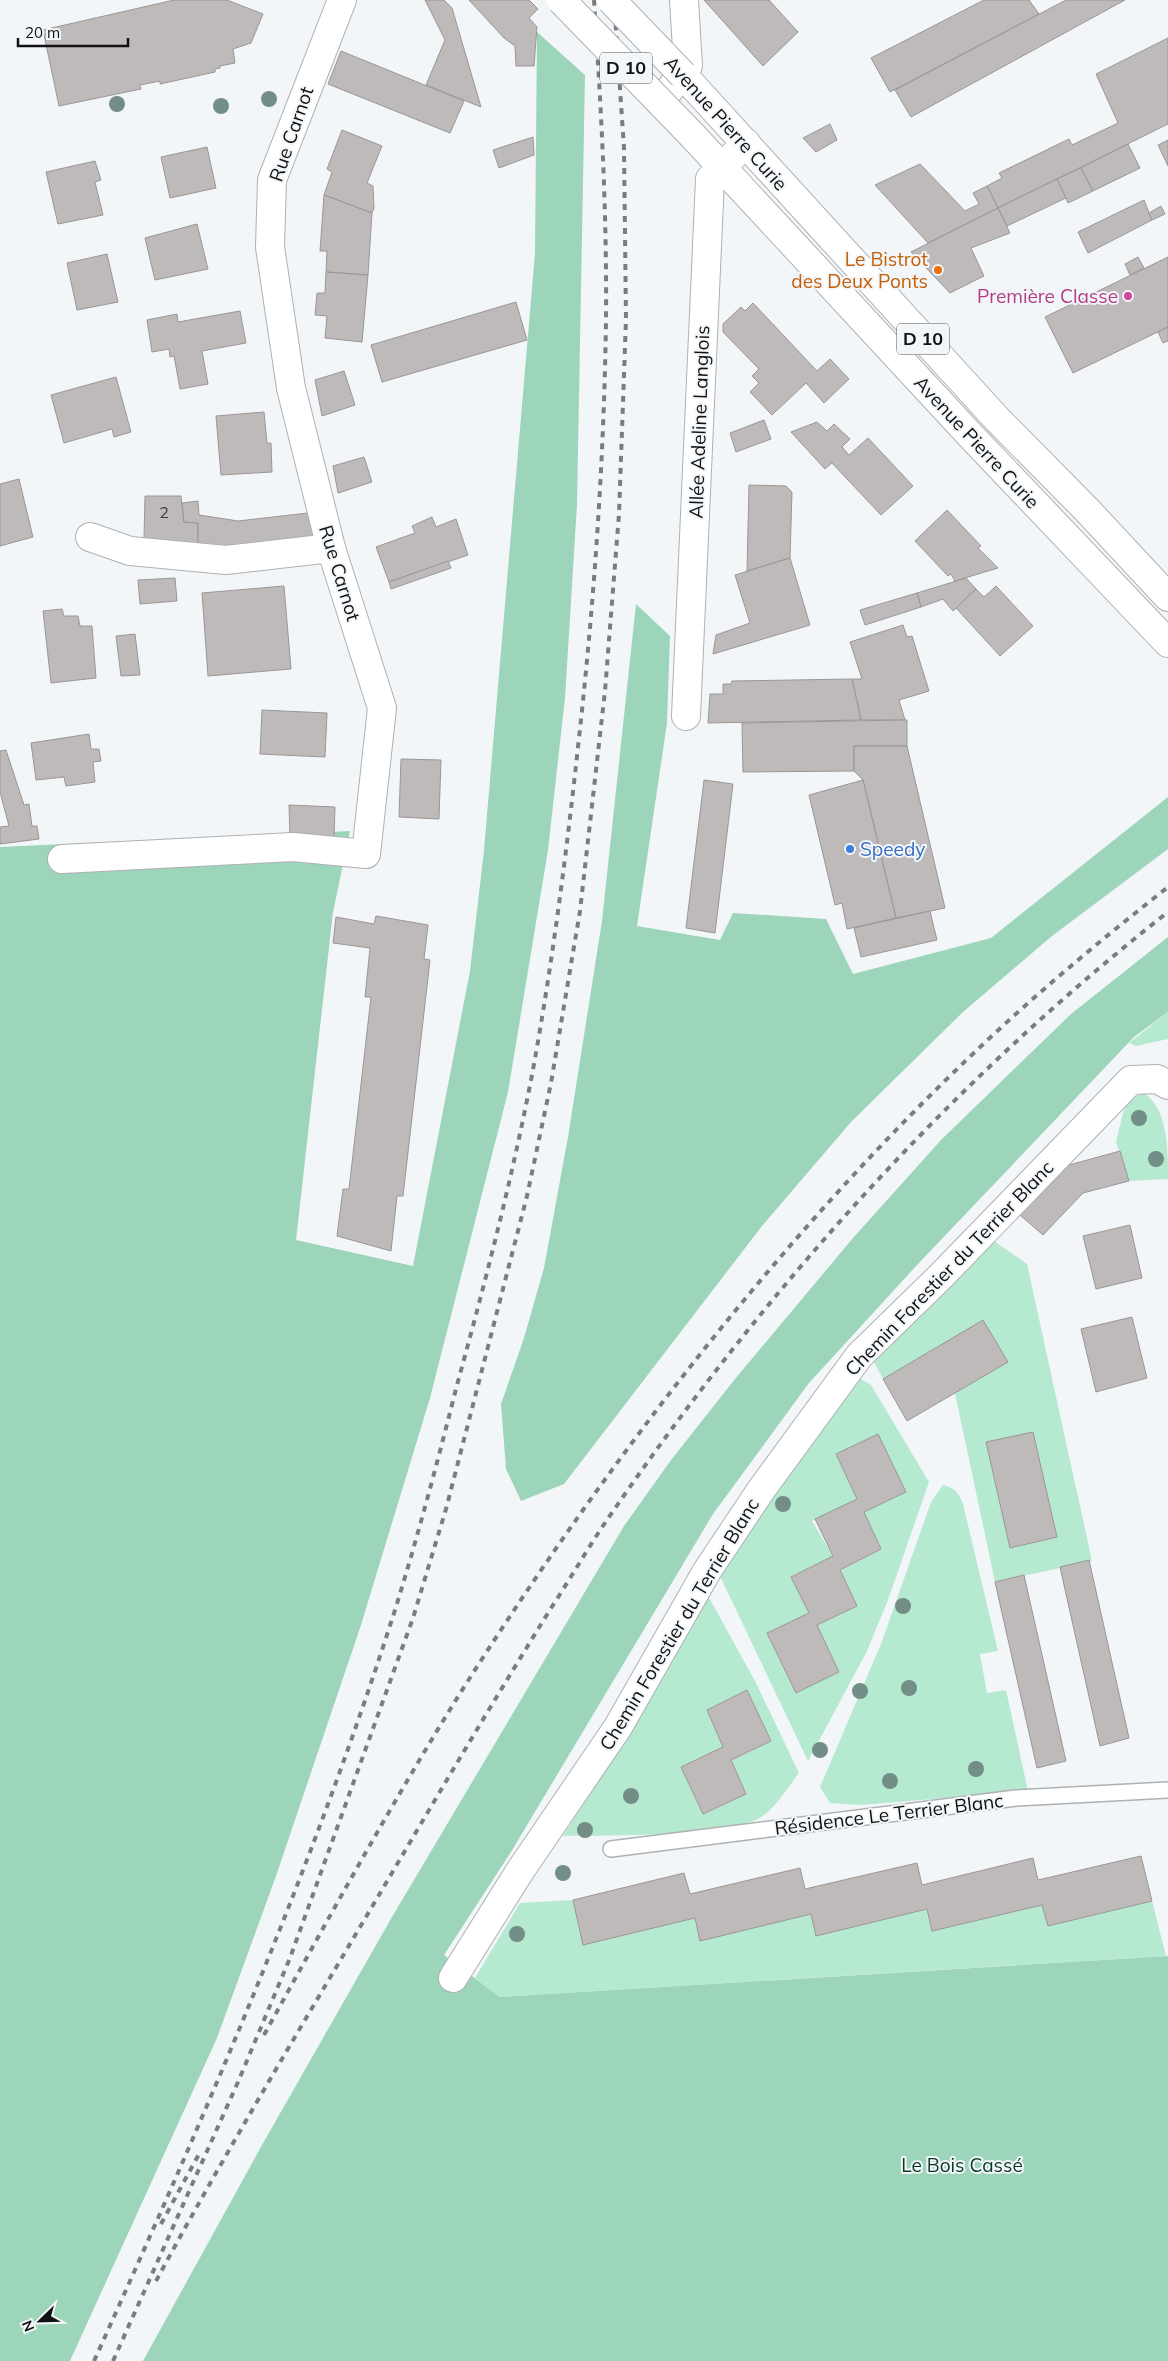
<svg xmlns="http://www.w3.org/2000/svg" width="1168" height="2361" viewBox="0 0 1168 2361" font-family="Mulish,sans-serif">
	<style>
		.green { fill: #b5e9d0; fill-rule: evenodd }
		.forest { fill: #9dd5ba }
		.building { fill: #bfbaba; stroke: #9b9696 }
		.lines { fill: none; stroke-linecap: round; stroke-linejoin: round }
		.lane-casing { stroke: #aeb1b4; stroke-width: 18 }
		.street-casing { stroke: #aeb1b4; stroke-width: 30 }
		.primary-casing { stroke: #aeb1b4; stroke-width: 30 }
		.lane { stroke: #fff; stroke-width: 15 }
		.street { stroke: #fff; stroke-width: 28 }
		.primary { stroke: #fff; stroke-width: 28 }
		.rail { stroke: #7a7c7e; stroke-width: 4; stroke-dasharray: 6 6; stroke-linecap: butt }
		.primary-bridge-casing { stroke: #aeb1b4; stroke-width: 30; stroke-linecap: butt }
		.primary-bridge { stroke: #fff; stroke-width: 28 }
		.tree { fill: #728e86 }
		.food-dot { fill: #e8710a; stroke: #f3f6f9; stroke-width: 2 }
		.hotel-dot { fill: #d1479c; stroke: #f3f6f9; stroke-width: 2 }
		.shop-dot { fill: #3f7fe0; stroke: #f3f6f9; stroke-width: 2 }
		.labels { text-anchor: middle; stroke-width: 4; stroke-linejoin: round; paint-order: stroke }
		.number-label { font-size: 16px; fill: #3c3b3c }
		.shield { fill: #f3f6f9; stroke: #545657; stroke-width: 1 }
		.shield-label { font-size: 18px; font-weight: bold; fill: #101112 }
		.street-label { font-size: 19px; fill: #101112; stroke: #f3f6f9 }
		.food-label { font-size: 19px; fill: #c56008; stroke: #f3f6f9; text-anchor: end }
		.hotel-label { font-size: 19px; fill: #b23c85; stroke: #f3f6f9; text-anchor: end }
		.shop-label { font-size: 19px; fill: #366cbe; stroke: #f3f6f9; text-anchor: start }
		.park-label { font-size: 19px; fill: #093927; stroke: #f3f6f9 }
	</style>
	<rect width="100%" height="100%" fill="#f3f6f9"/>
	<!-- green -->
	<g class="green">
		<polygon points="1168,1012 1168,1039 1136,1046 1129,1043"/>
		<path d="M1144 1093C1168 1109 1168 1150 1168 1179L1129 1181 1116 1142 1123 1113 1129 1099Z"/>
		<path d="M994 1241 1027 1264 1092 1561 995 1582 955 1393 1007 1362 983 1321 883 1379 874 1362ZM1032 1432 1057 1537 1011 1548 986 1443Z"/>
		<path d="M859 1378 871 1385 929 1482 888 1600 866 1653 808 1761 718 1572ZM878 1434 906 1492 864 1512 881 1549 840 1570 857 1606 817 1625 839 1672 796 1693 767 1633 809 1613 792 1577 833 1556 812 1521 857 1499 836 1454Z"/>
		<path d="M943 1485C955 1488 959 1493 963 1504L998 1651 980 1654 987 1693 1006 1690 1028 1791 862 1805 830 1803 820 1787 881 1644 931 1502Z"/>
		<path d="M706 1592 756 1683 799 1773C788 1787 778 1804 764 1815 737 1838 604 1835 563 1836L594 1787ZM747 1690 771 1741 731 1760 746 1794 703 1814 681 1767 723 1747 707 1710Z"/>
		<polygon points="573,1900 584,1945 695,1918 927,1909 932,1931 1042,1905 1048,1926 1152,1901 1166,1956 500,1997 475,1978 520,1903"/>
	</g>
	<!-- forest -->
	<g class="forest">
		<polygon points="537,32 585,75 577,504 565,698 548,850 508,1092 430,1398 361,1625 276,1876 217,2038 70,2361 0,2361 0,847 350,831 333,912 296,1240 413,1266 470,971 484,850 535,253"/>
		<polygon points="636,604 670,636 667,723 637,926 720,940 733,913 826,919 853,974 991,938 1168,797 1168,849 1052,936 963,1012 851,1122 762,1226 564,1484 521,1501 506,1469 501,1404 524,1338 544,1268 568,1137 602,921"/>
		<polygon points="1168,937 1168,1012 1134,1037 917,1265 809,1383 713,1514 511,1852 444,1955 500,1997 1168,1956 1168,2361 143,2361 262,2145 392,1917 624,1526 671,1460 735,1379 853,1238 941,1140 1071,1014"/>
	</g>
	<!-- building -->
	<g class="building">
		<polygon points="174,0 227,0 263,14 251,43 233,49 235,63 220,66 220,68 215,69 215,72 160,84 160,81 140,85 141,89 59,106 43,30"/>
		<polygon points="425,0 444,0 452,8 481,107 426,85 445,40"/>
		<polygon points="469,0 529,0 538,9 529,18 537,27 534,66 516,66 515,46 504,38"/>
		<polygon points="704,0 769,0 798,32 763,66"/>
		<polygon points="984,0 1029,0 1039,14 890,92 871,58"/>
		<polygon points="1066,0 1125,0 911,117 895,90"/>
		<polygon points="1168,38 1168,124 998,208 987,186 1002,178 999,173 1069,139 1072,145 1118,123 1096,74"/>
		<polygon points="341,51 464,101 450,133 328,84"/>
		<polygon points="830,124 837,140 816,152 803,138"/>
		<polygon points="342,130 382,146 367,183 373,186 374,208 372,213 324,195 332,172 327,169"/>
		<polygon points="533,137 534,155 499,168 493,150"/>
		<polygon points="1168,140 1168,166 1158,145"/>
		<polygon points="1128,144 1140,168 1093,191 1081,168"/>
		<polygon points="207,147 216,188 170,198 161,157"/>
		<polygon points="95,161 101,180 95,182 103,215 58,224 46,172"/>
		<polygon points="920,164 965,211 979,204 973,193 987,186 998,208 928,243 875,185"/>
		<polygon points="1081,168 1093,191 1068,203 1057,179"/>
		<polygon points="1057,179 1066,198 1007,226 998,208"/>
		<polygon points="324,195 372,213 368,275 326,272 327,251 320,251"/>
		<polygon points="1144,200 1152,220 1088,253 1078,232"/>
		<polygon points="1161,206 1165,214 1152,220 1149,213"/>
		<polygon points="998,208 1010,233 971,248 984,276 950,293 911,252"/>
		<polygon points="197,224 208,269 155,280 145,238"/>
		<polygon points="107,254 118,302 77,310 67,263"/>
		<polygon points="1138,257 1144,268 1130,275 1125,264"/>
		<polygon points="1168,257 1168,327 1073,373 1045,317"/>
		<polygon points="326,272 368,275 362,342 325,338 327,316 315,315 317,293 325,293"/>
		<polygon points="516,302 527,340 382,382 371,345"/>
		<polygon points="753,303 817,371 830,359 849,379 824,403 806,383 772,415 750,392 759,383 752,376 759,369 723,332 723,324 741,307 745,311"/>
		<polygon points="240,311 246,343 202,351 208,384 180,389 174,356 170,357 169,349 152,352 147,320 177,314 178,322"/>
		<polygon points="1168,327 1168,341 1163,343 1158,332"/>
		<polygon points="344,371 355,405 322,416 315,380"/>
		<polygon points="116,377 131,432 114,437 112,429 64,443 51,395"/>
		<polygon points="264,412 267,443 271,443 272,472 221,475 216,416"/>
		<polygon points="764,420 771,439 736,452 730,433"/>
		<polygon points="817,422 827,431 834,424 850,439 842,447 849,455 868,438 913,486 881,515 832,463 825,469 791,432"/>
		<polygon points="364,457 372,482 338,493 333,466"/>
		<polygon points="19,479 33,537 0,546 0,484"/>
		<polygon points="749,485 786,486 792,492 790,558 747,571"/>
		<polygon points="145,496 181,496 184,522 198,523 198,544 144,538"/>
		<polygon points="198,501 199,515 238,521 308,513 317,541 244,548 198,544 198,523 184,522 182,503"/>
		<polygon points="947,510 981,546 978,548 998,568 955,581 951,574 948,576 915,541"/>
		<polygon points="432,517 436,527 456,519 468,555 389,582 376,547 415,533 412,526"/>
		<polygon points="790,558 810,625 713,654 716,635 750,623 735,575"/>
		<polygon points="448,561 451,568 391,589 389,582"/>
		<polygon points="175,578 177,601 140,604 138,580"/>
		<polygon points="966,578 976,589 953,611 943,599 921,607 917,593"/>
		<polygon points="284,586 291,669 208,676 202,593"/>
		<polygon points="996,586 1033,626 1000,656 956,608 976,589 984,597"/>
		<polygon points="917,593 921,607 865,625 860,610"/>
		<polygon points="62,609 64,616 78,616 80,626 92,626 96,678 51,683 43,611"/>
		<polygon points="903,625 907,637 912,636 929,691 899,700 905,720 861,720 852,679 862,679 850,642"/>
		<polygon points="135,634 140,675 121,676 116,636"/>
		<polygon points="852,679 861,720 708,723 710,694 723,694 723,684 731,684 732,681"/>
		<polygon points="262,710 327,713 325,757 260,754"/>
		<polygon points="905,720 907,720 907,746 854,746 854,771 743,772 742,723"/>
		<polygon points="89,734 91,749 99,749 101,761 93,762 95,782 66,786 64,777 36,780 31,743"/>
		<polygon points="854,746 907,746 945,908 896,918 863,780 854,771"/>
		<polygon points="6,750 24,805 29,804 32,826 37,826 39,839 0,844 0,827 9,826 0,792 0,751"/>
		<polygon points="401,759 441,760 439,819 399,817"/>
		<polygon points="704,780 733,784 715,933 686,928"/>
		<polygon points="863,780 896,918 847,929 842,903 835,905 809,795"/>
		<polygon points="289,805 335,807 334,839 290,838"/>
		<polygon points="930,911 937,940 861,957 854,928"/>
		<polygon points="376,916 428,925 424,959 430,960 403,1196 397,1196 391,1251 337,1236 343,1189 349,1189 371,997 365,997 370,948 333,943 336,917 374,924"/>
		<polygon points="1120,1151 1129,1181 1083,1193 1043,1235 1020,1215 1069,1165"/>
		<polygon points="1130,1225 1142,1278 1096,1289 1083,1236"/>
		<polygon points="1132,1317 1147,1378 1096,1392 1081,1329"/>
		<polygon points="983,1320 1008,1362 907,1421 883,1379"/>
		<polygon points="1033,1432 1057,1537 1010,1548 986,1442"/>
		<polygon points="878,1434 906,1492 864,1512 881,1549 840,1570 857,1606 817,1625 839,1672 796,1693 767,1633 809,1613 791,1577 833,1556 815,1519 857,1499 836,1454"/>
		<polygon points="1089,1560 1129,1738 1100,1746 1060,1567"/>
		<polygon points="1024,1575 1066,1761 1037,1768 995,1582"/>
		<polygon points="747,1690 771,1741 731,1760 746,1794 703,1814 681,1767 723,1747 707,1710"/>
		<polygon points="1141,1856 1152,1901 1048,1926 1042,1905 932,1931 927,1909 816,1936 811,1914 700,1941 695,1918 583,1945 573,1900 684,1873 690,1894 800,1868 805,1889 917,1863 922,1885 1033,1858 1038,1880"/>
	</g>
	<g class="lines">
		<defs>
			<polyline id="lane" points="611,1849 1016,1798 1168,1790"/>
			<g id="street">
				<polyline points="660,102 688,66 684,0"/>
				<polyline points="90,537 130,551 226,560 331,548"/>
				<polyline points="686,716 710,179 746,143"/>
				<polyline points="62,859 293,847 366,854 382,708 331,548 291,388 270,247 272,180 342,0"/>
				<polyline points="453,1978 520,1871 618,1727 707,1571 761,1490 859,1356 941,1276 1131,1080 1157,1079 1168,1085"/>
			</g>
			<g id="primary">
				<polyline points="683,75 997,419 1087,510 1168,597"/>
				<polyline points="692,135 970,435 1168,643"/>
			</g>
		</defs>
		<!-- lane casing -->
		<use href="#lane" class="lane-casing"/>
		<!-- street casing -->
		<use href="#street" class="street-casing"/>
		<!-- primary casing -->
		<use href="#primary" class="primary-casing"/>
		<!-- lane -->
		<use href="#lane" class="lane"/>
		<!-- street -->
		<use href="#street" class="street"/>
		<!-- primary -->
		<use href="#primary" class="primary"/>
		<!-- rail -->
		<g class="rail">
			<path d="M264 2035C327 1921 390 1806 459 1695 603 1467 780 1236 977 1050 1038 992 1102 939 1168 887"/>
			<polyline points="161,2224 199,2154"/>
			<path d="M156 2281C230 2144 310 2012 389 1878 443 1786 497 1695 553 1605 572 1576 589 1546 609 1517 765 1290 950 1083 1168 912"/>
			<path d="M94 2361C205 2116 313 1867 395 1610 418 1536 438 1460 457 1385 485 1283 512 1179 532 1075 552 966 566 857 578 747 594 605 604 462 606 319 607 212 601 106 594 0"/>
			<polyline points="113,2361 238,2082 290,1958 413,1618 446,1509 527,1196 551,1083 580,911 605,691 619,514 626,319 624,148 614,0"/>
		</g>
		<defs>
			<g id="primary-bridge">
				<polyline points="561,0 692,135"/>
				<polyline points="611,0 683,75"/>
			</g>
		</defs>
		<!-- primary-bridge casing -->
		<use href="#primary-bridge" class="primary-bridge-casing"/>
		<!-- primary-bridge -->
		<use href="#primary-bridge" class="primary-bridge"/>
	</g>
	<!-- trees -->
	<g class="tree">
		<circle cx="269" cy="99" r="8"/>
		<circle cx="117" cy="104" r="8"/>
		<circle cx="221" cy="106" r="8"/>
		<circle cx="1139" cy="1118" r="8"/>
		<circle cx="1156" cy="1159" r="8"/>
		<circle cx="783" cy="1504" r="8"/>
		<circle cx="903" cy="1606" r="8"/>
		<circle cx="909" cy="1688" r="8"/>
		<circle cx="860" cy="1691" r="8"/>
		<circle cx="820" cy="1750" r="8"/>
		<circle cx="976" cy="1769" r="8"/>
		<circle cx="890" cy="1781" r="8"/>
		<circle cx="631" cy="1796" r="8"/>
		<circle cx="585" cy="1830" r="8"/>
		<circle cx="563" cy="1873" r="8"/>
		<circle cx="517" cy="1934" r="8"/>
	</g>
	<!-- markers -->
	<circle class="food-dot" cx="938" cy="270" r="5"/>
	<circle class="hotel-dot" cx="1128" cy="296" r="5"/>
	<circle class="shop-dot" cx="850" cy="849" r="5"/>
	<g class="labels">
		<!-- number labels -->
		<g class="number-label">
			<text x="164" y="518">2</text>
		</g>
		<!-- shield labels -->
		<g class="shield">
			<rect x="600" y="52.5" width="52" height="31" rx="4"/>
			<rect x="897" y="323.5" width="52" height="31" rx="4"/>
		</g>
		<g class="shield-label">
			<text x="626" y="74">D 10</text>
			<text x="923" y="345">D 10</text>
		</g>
		<!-- street labels -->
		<g class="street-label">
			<text transform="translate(726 123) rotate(48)" y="7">Avenue Pierre Curie</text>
			<text transform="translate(291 134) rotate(-71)" y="7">Rue Carnot</text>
			<text transform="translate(699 422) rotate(-88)" y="7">Allée Adeline Langlois</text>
			<text transform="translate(977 442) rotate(47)" y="7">Avenue Pierre Curie</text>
			<text transform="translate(340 573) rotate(73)" y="7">Rue Carnot</text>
			<text transform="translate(949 1268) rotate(-46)" y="7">Chemin Forestier du Terrier Blanc</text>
			<text transform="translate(679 1624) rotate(-59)" y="7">Chemin Forestier du Terrier Blanc</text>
			<text transform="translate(889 1814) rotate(-7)" y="7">Résidence Le Terrier Blanc</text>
		</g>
		<!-- food labels -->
		<g class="food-label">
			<text x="928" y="266">Le Bistrot<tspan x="928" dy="22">des Deux Ponts</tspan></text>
		</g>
		<!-- hotel labels -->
		<g class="hotel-label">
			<text x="1118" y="303">Première Classe</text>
		</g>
		<!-- shop labels -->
		<g class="shop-label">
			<text x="860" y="856">Speedy</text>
		</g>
		<!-- park labels -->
		<g class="park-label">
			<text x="962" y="2172">Le Bois Cassé</text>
		</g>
	</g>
	<!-- north arrow -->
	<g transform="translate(40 2321) rotate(247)" stroke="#f3f6f9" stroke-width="4" paint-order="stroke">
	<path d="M0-4L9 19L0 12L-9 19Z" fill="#101112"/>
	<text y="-8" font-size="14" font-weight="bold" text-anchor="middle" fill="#101112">N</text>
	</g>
	<!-- scale -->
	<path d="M18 38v8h110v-8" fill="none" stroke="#101112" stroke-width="2.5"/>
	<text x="25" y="38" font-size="15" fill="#101112" stroke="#f3f6f9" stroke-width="4" paint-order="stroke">20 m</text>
</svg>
